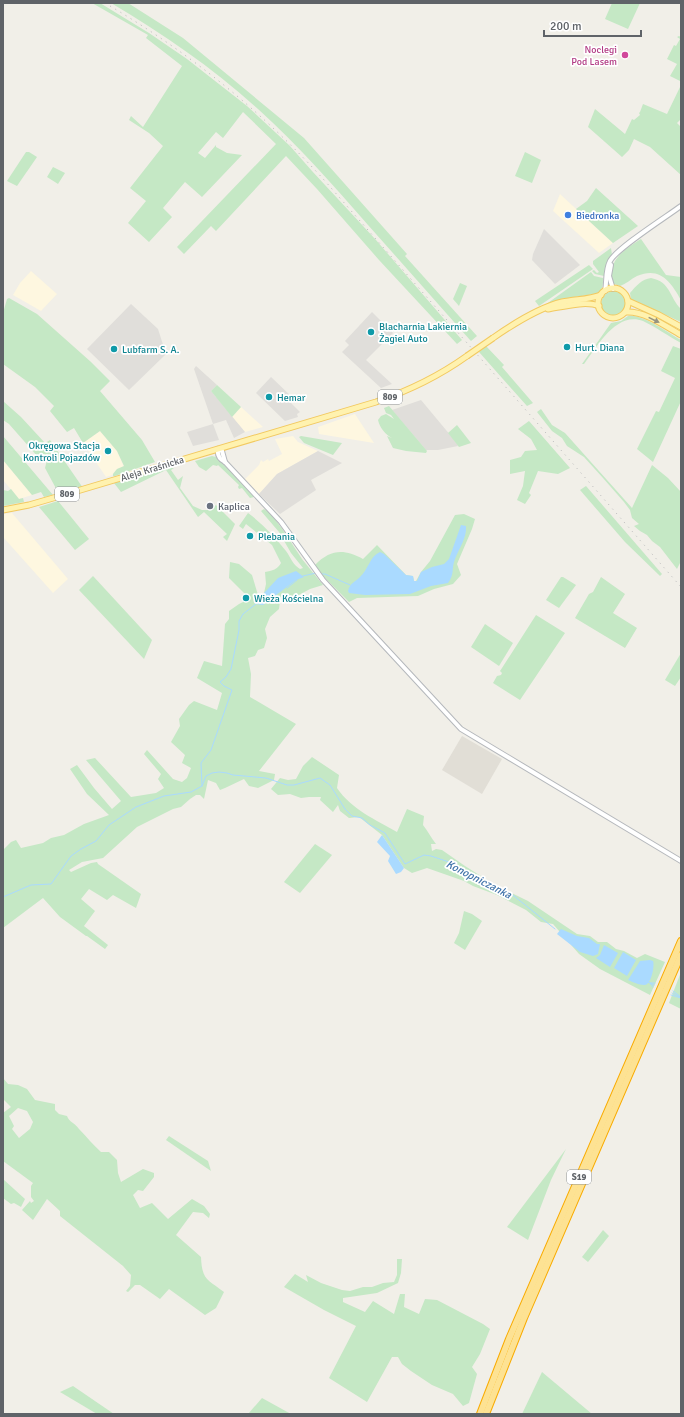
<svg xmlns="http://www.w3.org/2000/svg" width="684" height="1417" viewBox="0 0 684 1417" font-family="Signika,sans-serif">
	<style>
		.commercial { fill: #fef7e0 }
		.industrial { fill: #e0deda }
		.education { fill: #e1ded6 }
		.green { fill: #c5e8c5; fill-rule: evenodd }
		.water { fill: #aadaff }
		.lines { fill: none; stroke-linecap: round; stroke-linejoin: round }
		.stream { stroke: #aadaff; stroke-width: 1 }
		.minor-casing { stroke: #b5b8bc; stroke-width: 6 }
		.major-casing { stroke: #f2c960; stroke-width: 7 }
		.highway-casing { stroke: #f9ab00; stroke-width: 8 }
		.minor { stroke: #fff; stroke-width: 4 }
		.major { stroke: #fff2af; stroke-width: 5 }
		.highway { stroke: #fde293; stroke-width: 6 }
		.rail { stroke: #b6b7b8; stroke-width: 1; stroke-dasharray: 1 5; stroke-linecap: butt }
		.major-bridge-casing { stroke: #f2c960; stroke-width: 7; stroke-linecap: butt }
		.major-bridge { stroke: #fff2af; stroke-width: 5 }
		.oneway { fill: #979581 }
		.hotel-dot { fill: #d1479c; stroke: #fff; stroke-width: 1.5 }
		.shop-dot { fill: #3f7fe0; stroke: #fff; stroke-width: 1.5 }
		.culture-dot { fill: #0f9aa8; stroke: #fff; stroke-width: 1.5 }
		.worship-dot { fill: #6b7280; stroke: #fff; stroke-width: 1.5 }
		.labels { text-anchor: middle; stroke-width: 3.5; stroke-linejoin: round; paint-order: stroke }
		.shield { fill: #fff; stroke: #8f9295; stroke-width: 1 }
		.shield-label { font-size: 9px; font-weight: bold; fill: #5f6368 }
		.hotel-label { font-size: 10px; fill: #b23c85; stroke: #fff; text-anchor: end }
		.shop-label { font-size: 10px; fill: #366cbe; stroke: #fff; text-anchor: start }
		.culture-label { font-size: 10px; fill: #0d838f; stroke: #fff; text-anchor: start }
		.street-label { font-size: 10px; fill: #5f6368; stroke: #fff }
		.worship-label { font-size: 10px; fill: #5b616d; stroke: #fff; text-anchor: start }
		.water-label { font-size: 11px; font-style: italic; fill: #4174aa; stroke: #fff }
	</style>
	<rect width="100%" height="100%" fill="#f1efe8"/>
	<!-- commercial -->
	<g class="commercial">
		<polygon points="560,194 613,243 599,253 553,211"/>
		<polygon points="31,271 57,294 41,311 13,295 20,283"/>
		<polygon points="241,407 263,427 245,432 232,417"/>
		<polygon points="355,414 374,443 319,434 318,427"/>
		<polygon points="100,431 117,451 124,467 117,469 112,475 106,477 83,443"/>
		<polygon points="293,436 298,442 318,451 277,474 259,494 245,479 259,465 261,460 263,462 268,459 269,461 282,454 275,439"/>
		<polygon points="3,460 32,495 19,499 3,480"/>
		<polygon points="12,513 68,579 53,593 3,537 3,514"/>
	</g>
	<!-- industrial -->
	<g class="industrial">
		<polygon points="544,229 580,265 555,284 532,260 533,254"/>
		<polygon points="131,304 158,329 166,354 129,390 87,349"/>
		<polygon points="372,312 393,333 366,360 392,384 381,388 342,352 349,345 345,341"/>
		<polygon points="196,366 217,385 211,391 245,432 234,438 226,420 213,424 219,440 193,446 187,432 213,424 194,369"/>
		<polygon points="271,377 293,398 290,402 300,412 297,414 298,417 285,421 256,393"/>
		<polygon points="421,400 456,442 458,446 438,450 426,450 392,410"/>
		<polygon points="318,451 342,463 311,480 316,490 280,514 259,494 277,474"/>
	</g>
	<!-- education -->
	<polygon class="education" points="462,736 502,759 482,794 442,770"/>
	<!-- green -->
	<g class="green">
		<polygon points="92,3 100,3 149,33 187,59 247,106 290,146 312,171 376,240 462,340 457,344 379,260 317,189 286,156 216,231 211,226 184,254 177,247 276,144 243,112 223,138 216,132 198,153 205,158 216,145 216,147 227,153 242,155 202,197 185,182 163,208 172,217 149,242 128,223 146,201 130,188 163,146 149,133 129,120 131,116 143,127 182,66 146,38 148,35"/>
		<path d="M111 3H128L183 38 304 138 407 254 405 256 477 336 471 341 470 340C436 302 402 263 368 225 333 185 298 145 258 109 213 68 163 34 111 3Z"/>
		<polygon points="612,3 640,3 628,29 605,19"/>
		<polygon points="679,36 681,37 680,81 670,76 677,64 667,59 674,45 676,46 680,39 677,37"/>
		<polygon points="681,85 681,119 677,123 681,127 681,175 650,147 634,139 629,150 622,157 588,127 595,109 625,134 632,119 634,120 640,115 639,113 640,112 643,104 667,114"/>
		<polygon points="26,152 29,152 37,157 17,186 7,181"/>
		<polygon points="525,152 541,160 532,183 515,176"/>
		<polygon points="53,167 65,173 58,184 47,177"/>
		<polygon points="596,188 638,226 613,243 576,209 587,201"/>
		<path d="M641 239 666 275 681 277V300C671 282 660 266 637 276 631 279 626 284 620 286L614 284C605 261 625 249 641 239Z"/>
		<polygon points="611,248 612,255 604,276 595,274 592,271 594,270 597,273 599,272 593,264 593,261"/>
		<polygon points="589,265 593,269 539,306 535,301"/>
		<path d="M591 272 594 276 603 278C603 286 603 291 595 294L561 299 545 305Z"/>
		<path d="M651 278C671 282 669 297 681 309V322L631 299 630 293C636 286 642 279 651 278Z"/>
		<polygon points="460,283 467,286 459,306 453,299"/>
		<circle cx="614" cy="304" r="13"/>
		<polygon points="9,298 37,314 91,362 110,381 100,391 142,440 155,462 115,476 113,476 113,474 117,469 124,466 117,451 100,431 83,443 74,428 67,432 50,411 54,406 35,387 3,364 3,313 7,299"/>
		<path d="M628 316C641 313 669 333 681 340V343C668 336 656 327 643 321 616 311 597 347 584 364H582L611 323 621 321Z"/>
		<polygon points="486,346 504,365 502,367 533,403 527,406 479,352"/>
		<polygon points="673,346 681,349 681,401 653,462 637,449 656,411 659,412 675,378 661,371"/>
		<polygon points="217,385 241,407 232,417 211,391"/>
		<polygon points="3,401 21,417 45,443 50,440 83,488 59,494 45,468 47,460 42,454 38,457 9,424 3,420"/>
		<path d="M389 406 427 451 426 453 406 451 393 448 387 436 392 438C385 434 380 428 378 420L381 416 386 414 394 419 391 415 386 413 384 408Z"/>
		<polygon points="541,409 552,425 565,433 632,508 652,465 668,478 681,492 681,561 677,569 660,547 652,541 647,535 640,531 634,526 639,524 632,518 630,510 624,502 603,478 584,457 567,446 562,438 552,431 537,412"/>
		<polygon points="529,421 570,468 558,474 538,471 529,493 531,495 525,504 517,500 523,486 525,471 510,474 510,460 521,457 525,451 537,450 531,439 518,429"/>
		<polygon points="457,425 471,443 459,447 448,433"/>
		<polygon points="3,436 53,495 44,497 41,492 32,495 3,460"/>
		<polygon points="301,436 342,443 333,455 304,443 299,437"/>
		<polygon points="212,456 216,457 254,495 254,497 250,498 242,488 239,489 238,487 239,485 218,465 217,466 213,465 206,471 199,467 195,461"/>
		<polygon points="168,467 174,468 171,470 178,480 183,476 180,488 193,506 202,510 210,510 216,505 235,524 227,541 223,537 227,534 204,512 198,517 166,470 121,492 114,483"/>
		<polygon points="586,486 662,574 660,576 625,542 580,490"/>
		<polygon points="11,489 19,499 23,498 24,502 3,506 3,490 8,491"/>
		<polygon points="58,501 89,539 75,550 39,507"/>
		<path d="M264 509 271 514 283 530 302 559 323 585 310 589 295 597 280 601 279 609 270 617 265 629 267 638 264 648 258 650 255 656 248 658 251 674 250 697 296 724 259 771 275 774 274 780 258 788 249 786 244 779 225 788 220 790 216 783 208 780 204 799 200 795H196L190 799 181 807 173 809 137 827 103 858 82 862 69 870 71 872 91 863 97 862 98 864 141 894 136 908 113 895 107 900 89 889 81 899 95 911 84 926 108 945 105 949 87 936H86L60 917 43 898 3 928V850L11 842 16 840 21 848 43 843 51 838 64 835 84 824 109 815 87 794 70 769 77 765 94 788 112 809 121 801 86 760 95 758 131 797 156 793 164 788 158 779 161 774 144 754 147 750 173 779 182 782 187 778 191 768 182 763 185 755 171 742 180 726 179 719 189 705 194 701 217 710 222 693 197 678 204 661 222 666 225 624 229 619V611L239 604 247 600V596L229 578 230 562 239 564 252 575 258 595 264 593 266 584 265 572C272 571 278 569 281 563L272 545 246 524 243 529 239 526 248 513C263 524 275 537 286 551 291 558 293 565 300 569L303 568 291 553 279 532 261 511Z"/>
		<path d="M464 514 475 519 472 529 457 564 461 575 453 584 434 589 418 596 357 598 349 602 321 574 315 565C331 549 344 549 363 559L377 545 406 575 413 576 414 581H416L421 572 430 561 455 515Z"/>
		<polygon points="93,576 152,640 144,659 79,590"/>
		<polygon points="561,577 563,577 576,585 559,608 546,600"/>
		<polygon points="601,577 625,594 613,613 637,628 625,648 575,618 589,594 593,592"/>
		<polygon points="536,615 565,633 520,700 493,683 497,676 501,675 502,673 500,671 502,668"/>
		<polygon points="485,624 513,643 499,666 471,647"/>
		<polygon points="681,653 681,677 675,686 665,680"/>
		<path d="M312 757 339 775 337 788C351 809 376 820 397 832L407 809 424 816 423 825C428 831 431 838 436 844H431L432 851 436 849 442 850 465 866 495 885 528 901 577 934 590 936 598 942H607L616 949 624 951 637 958 645 954 665 962 650 995 600 969 579 954 553 924 541 922 526 910 497 895 473 886 464 881 427 868 412 873 404 868 382 835 359 817 349 818 340 811 338 805 333 812 320 800 321 797H309L301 798 290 794 278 795 271 789 280 778 288 780 296 779 303 766Z"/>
		<polygon points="315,844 332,855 300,893 284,882"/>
		<polygon points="464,911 472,914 482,921 465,950 454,943 459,933"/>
		<polygon points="681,972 681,1009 669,1003"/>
		<path d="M3 1078 8 1084 18 1085 27 1089 35 1100 55 1104V1110L59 1114 67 1116C69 1122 75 1123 79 1129 87 1137 93 1145 101 1152H109L117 1160 118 1173 121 1182 143 1169 154 1173V1177L143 1191 138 1190 133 1195 140 1208 152 1203 168 1219 192 1199 204 1206 210 1214 209 1218 203 1213 193 1212 176 1235 201 1257C202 1280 207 1279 224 1292L216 1308 205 1315 169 1289 160 1299 140 1285H135L128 1292 126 1291 130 1286 131 1275 123 1266 60 1216V1211L47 1199 33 1220 22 1210 30 1201 31 1203 34 1201 31 1197V1186L33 1183 3 1161V1113L11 1107 3 1099ZM18 1108 27 1111 33 1122 30 1129 19 1138 12 1129 14 1126 9 1116Z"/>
		<polygon points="169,1136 208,1161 211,1171 166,1140"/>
		<polygon points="566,1149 551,1180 528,1240 507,1227"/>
		<polygon points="3,1179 25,1199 21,1207 14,1203 11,1204 3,1198"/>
		<polygon points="603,1230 609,1236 588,1262 582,1257"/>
		<polygon points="397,1259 402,1259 401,1273 398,1283 377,1293 343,1298 343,1302 365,1312 373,1301 394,1314 400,1294 405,1294 404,1307 419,1314 425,1299 437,1300 483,1324 490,1329 480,1354 472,1367 477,1374 469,1403 463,1406 453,1394 432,1385 411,1371 402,1364 398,1357 392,1357 367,1402 329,1378 356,1326 324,1310 284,1287 295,1274 308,1282 306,1275 321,1283 342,1290 350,1291 363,1287 372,1287 383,1283 394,1282 397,1275"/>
		<polygon points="542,1372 592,1414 522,1414"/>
		<polygon points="73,1386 114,1414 97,1414 60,1392"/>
		<polygon points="262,1398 291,1414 248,1414"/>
	</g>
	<!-- water -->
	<g class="water">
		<path d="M461 525 466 526C467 538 459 548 455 559 451 569 455 574 448 583L431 586 410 594 365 595 349 593 348 591C350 583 355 582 360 577 368 570 370 556 380 552L384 554 406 575 413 576 414 581H417L421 572 432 567 444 564 449 559Z"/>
		<polygon points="296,571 304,577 296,580 263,605 256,604 256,600 265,592 278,578"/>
		<polygon points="382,835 404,868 401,872 396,874 388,861 390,856 377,842"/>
		<polygon points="561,929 577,936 589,938 597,944 600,944 598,954 593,956 580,952 557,934"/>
		<polygon points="604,945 618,953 610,967 596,958 600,955"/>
		<polygon points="623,952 636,960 627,976 614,968"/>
		<path d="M650 960 653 961C655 966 651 986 644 985 639 985 633 982 628 980L640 961Z"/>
	</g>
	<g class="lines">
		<!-- stream -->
		<g class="stream">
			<polyline points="321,574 325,574 350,585"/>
			<polyline points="303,576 316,573"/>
			<polyline points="287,588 297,580"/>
			<polyline points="202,786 201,763 211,750 232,690 224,686 220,682 226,677 231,669 239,630 239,621 243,614 256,604"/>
			<polyline points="3,897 31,885 51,884 71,856 81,849 96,841 109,825 136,807 164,796 191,792 202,786 206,776 212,773 219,772 227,773 233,775 266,778 287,785 294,785 320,778 330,785 345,809 352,816 362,818 370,825 385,833 405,864 424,855 431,856 449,862 489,885 514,896 555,929"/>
			<polyline points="648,982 654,985"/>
			<polyline points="650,983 653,987"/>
			<polyline points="650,983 655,983"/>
			<polyline points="673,991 681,997"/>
			<polyline points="672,993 680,997"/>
			<polyline points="671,995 681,998"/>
		</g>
		<defs>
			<g id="minor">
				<polyline points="611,265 609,276 613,289"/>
				<path d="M605 291C607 281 605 271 610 261 617 248 666 217 681 206"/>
				<path d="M218 449C217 455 219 459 225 462L281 522 323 580 461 729 681 861"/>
				<polyline points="218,449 222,451 225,462"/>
			</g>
			<g id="major">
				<circle cx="613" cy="303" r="15"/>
				<polyline points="628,301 659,315 681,327"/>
				<path d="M548 309C561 307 586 300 599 306"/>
				<path d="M626 312C645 311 665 326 681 335"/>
				<path d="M493 338C513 324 538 308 562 302 575 299 588 300 601 295"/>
				<path d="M3 510 29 505 67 494 376 402C408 391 439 376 467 356"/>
			</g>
			<g id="highway">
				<polyline points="480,1414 509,1339 681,941"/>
				<polyline points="486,1414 524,1318 681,955"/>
			</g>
		</defs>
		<!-- minor casing -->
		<use href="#minor" class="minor-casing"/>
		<!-- major casing -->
		<use href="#major" class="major-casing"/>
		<!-- highway casing -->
		<use href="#highway" class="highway-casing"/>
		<!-- minor -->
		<use href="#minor" class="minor"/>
		<!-- major -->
		<use href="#major" class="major"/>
		<!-- highway -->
		<use href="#highway" class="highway"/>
		<!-- rail -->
		<path class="rail" d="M105 3C187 51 261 110 325 181L681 587"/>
		<defs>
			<polyline id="major-bridge" points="467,356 493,338"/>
		</defs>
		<!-- major-bridge casing -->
		<use href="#major-bridge" class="major-bridge-casing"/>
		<!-- major-bridge -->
		<use href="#major-bridge" class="major-bridge"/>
	</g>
	<!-- one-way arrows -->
	<defs><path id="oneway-solid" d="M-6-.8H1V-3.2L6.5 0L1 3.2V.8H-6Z"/></defs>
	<use class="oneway" href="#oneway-solid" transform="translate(654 320) rotate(26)"/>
	<!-- markers -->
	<circle class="hotel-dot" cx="625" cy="55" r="4"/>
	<circle class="shop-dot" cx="568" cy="215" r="4"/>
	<g class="culture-dot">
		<circle cx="371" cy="332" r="4"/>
		<circle cx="567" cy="347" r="4"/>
		<circle cx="114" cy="349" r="4"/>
		<circle cx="269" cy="397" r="4"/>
		<circle cx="108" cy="451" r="4"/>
		<circle cx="250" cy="536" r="4"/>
		<circle cx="246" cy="598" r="4"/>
	</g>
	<circle class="worship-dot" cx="210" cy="506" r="4"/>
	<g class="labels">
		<!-- shield labels -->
		<g class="shield">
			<rect x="378" y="390" width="24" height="14" rx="3"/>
			<rect x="55" y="487" width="24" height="14" rx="3"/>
			<rect x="567" y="1170" width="24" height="14" rx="3"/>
		</g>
		<g class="shield-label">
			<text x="390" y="400">809</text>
			<text x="67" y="497">809</text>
			<text x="579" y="1180">S19</text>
		</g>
		<!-- hotel labels -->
		<g class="hotel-label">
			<text x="617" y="53">Noclegi<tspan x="617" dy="12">Pod Lasem</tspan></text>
		</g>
		<!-- shop labels -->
		<g class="shop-label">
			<text x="576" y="219">Biedronka</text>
		</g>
		<!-- culture labels -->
		<g class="culture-label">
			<text x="379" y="330">Blacharnia Lakiernia<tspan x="379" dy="12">Żagiel Auto</tspan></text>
			<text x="575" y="351">Hurt. Diana</text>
			<text x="122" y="353">Lubfarm S. A.</text>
			<text x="277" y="401">Hemar</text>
			<text x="100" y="449" text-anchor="end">Okręgowa Stacja<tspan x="100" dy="12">Kontroli Pojazdów</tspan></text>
			<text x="258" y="540">Plebania</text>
			<text x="254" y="602">Wieża Kościelna</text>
		</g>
		<!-- street labels -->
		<g class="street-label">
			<text transform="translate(152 468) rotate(-17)" y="4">Aleja Kraśnicka</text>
		</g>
		<!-- worship labels -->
		<g class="worship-label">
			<text x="218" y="510">Kaplica</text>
		</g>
		<!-- water labels -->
		<g class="water-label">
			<text transform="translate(479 879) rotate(27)" y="4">Konopniczanka</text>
		</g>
	</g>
	<!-- border -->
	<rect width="684" height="1417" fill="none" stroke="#5f6368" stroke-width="8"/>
	<!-- scale -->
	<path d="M544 30v6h97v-6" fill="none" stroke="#5f6368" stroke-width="2"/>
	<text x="550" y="30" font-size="12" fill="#5f6368" stroke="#ffffff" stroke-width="3" paint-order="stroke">200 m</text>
</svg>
